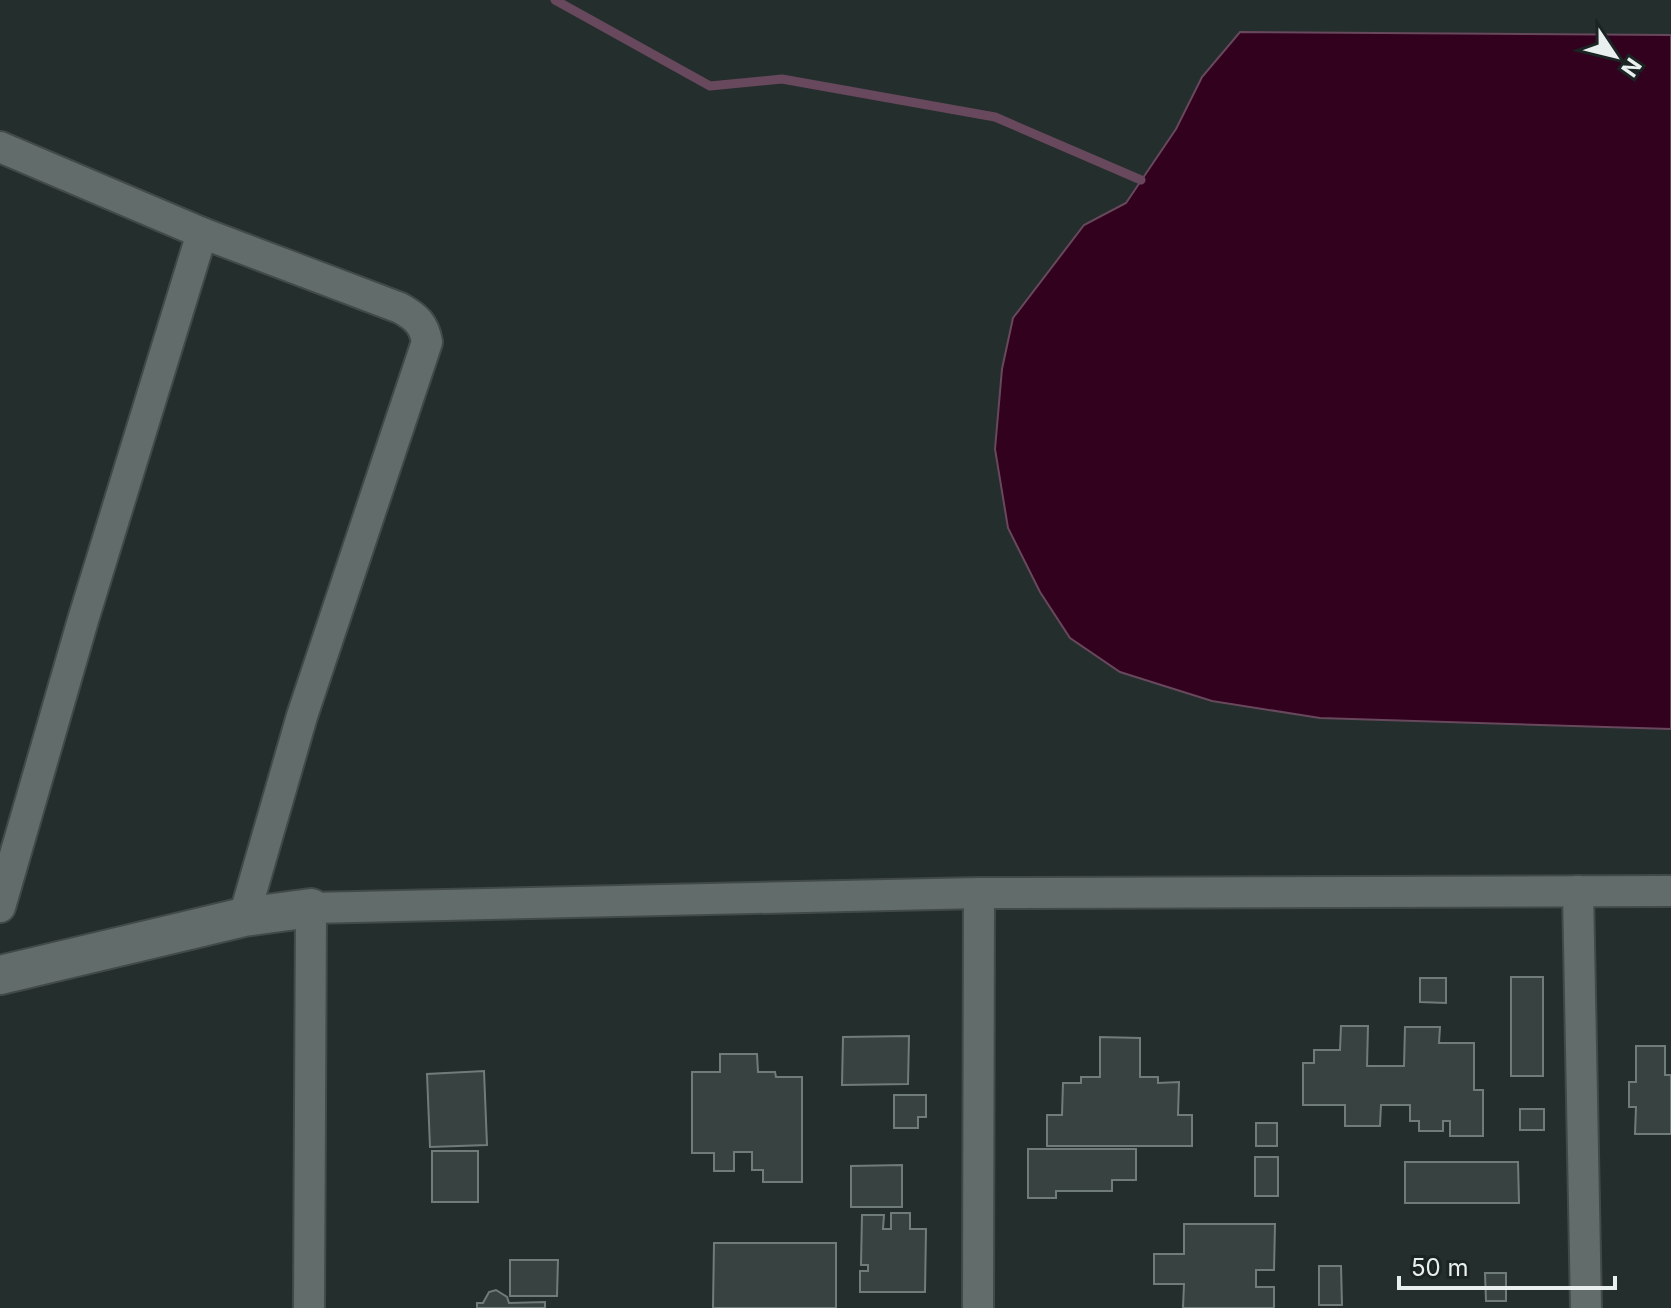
<svg xmlns="http://www.w3.org/2000/svg" width="1671" height="1308" viewBox="0 0 1671 1308" font-family="Inter,sans-serif">
	<style>
		.water { fill: #31011e; stroke: #68485c; stroke-width: 2 }
		.lines { fill: none; stroke-linecap: round; stroke-linejoin: round }
		.stream { stroke: #68485c; stroke-width: 9 }
		.building { fill: #384241; stroke: #707c7a; stroke-width: 2 }
		.minor-casing { stroke: #424a49; stroke-width: 34 }
		.tertiary-casing { stroke: #424a49; stroke-width: 42 }
		.minor { stroke: #626d6b; stroke-width: 30 }
		.tertiary { stroke: #626d6b; stroke-width: 38 }
	</style>
	<rect width="100%" height="100%" fill="#242e2d"/>
	<!-- water -->
	<polygon class="water" points="1240,32 1671,35 1671,729 1320,718 1212,701 1120,672 1070,638 1040,592 1008,528 995,449 1002,369 1013,318 1084,225 1126,203 1176,129 1202,77"/>
	<g class="lines">
		<!-- stream -->
		<polyline class="stream" points="555,0 710,86 782,79 995,117 1141,180"/>
	</g>
	<!-- building -->
	<g class="building">
		<rect x="1511" y="977" width="32" height="99"/>
		<polygon points="1420,978 1446,978 1446,1003 1420,1002"/>
		<polygon points="1341,1026 1368,1026 1367,1066 1404,1066 1405,1027 1440,1027 1439,1043 1474,1043 1474,1090 1483,1090 1483,1136 1450,1136 1450,1121 1443,1121 1443,1131 1419,1131 1419,1121 1410,1121 1410,1105 1381,1105 1380,1126 1345,1126 1345,1105 1303,1105 1303,1063 1314,1063 1314,1050 1340,1050"/>
		<polygon points="909,1036 908,1084 842,1085 843,1037"/>
		<polygon points="1100,1037 1140,1038 1140,1077 1158,1077 1158,1083 1179,1082 1178,1115 1192,1115 1192,1146 1047,1146 1047,1115 1062,1115 1063,1083 1081,1083 1081,1077 1100,1077"/>
		<polygon points="1636,1046 1665,1046 1665,1075 1671,1075 1671,1134 1635,1134 1636,1107 1629,1107 1629,1082 1636,1082"/>
		<polygon points="720,1054 757,1054 758,1072 775,1072 776,1077 802,1077 802,1182 763,1182 763,1170 752,1170 752,1152 734,1152 734,1171 714,1171 714,1153 692,1153 692,1072 720,1072"/>
		<polygon points="484,1071 487,1145 430,1147 427,1074"/>
		<polygon points="894,1095 926,1095 926,1117 918,1117 918,1128 894,1128"/>
		<rect x="1520" y="1109" width="24" height="21"/>
		<rect x="1256" y="1123" width="21" height="23"/>
		<polygon points="1028,1149 1136,1149 1136,1180 1112,1180 1112,1191 1056,1191 1056,1198 1028,1198"/>
		<rect x="432" y="1151" width="46" height="51"/>
		<rect x="1255" y="1157" width="23" height="39"/>
		<polygon points="1405,1162 1518,1162 1519,1203 1405,1203"/>
		<polygon points="902,1165 902,1207 851,1207 851,1166"/>
		<polygon points="891,1213 910,1213 910,1229 926,1229 925,1292 860,1292 860,1271 868,1271 868,1265 861,1265 862,1215 884,1215 883,1229 891,1229"/>
		<polygon points="1184,1224 1275,1224 1274,1270 1256,1270 1256,1287 1274,1287 1274,1308 1183,1308 1184,1284 1154,1284 1154,1254 1184,1254"/>
		<polygon points="714,1243 836,1243 836,1308 713,1308"/>
		<polygon points="510,1260 558,1260 557,1296 510,1296"/>
		<polygon points="1319,1266 1341,1266 1342,1305 1319,1305"/>
		<polygon points="1485,1273 1506,1273 1506,1301 1486,1301"/>
		<polygon points="496,1290 507,1297 509,1303 545,1302 545,1308 477,1308 477,1303 483,1303 489,1292"/>
	</g>
	<g class="lines">
		<defs>
			<g id="minor">
				<path d="M0 147 202 233 400 308C416 317 424 324 427 342L302 716 244 917"/>
				<polyline points="1578,891 1586,1308"/>
				<polyline points="0,907 83,620 202,233"/>
				<polyline points="309,1308 311,908 979,893 1671,891"/>
				<polyline points="978,1308 979,893"/>
			</g>
			<polyline id="tertiary" points="0,975 244,917 311,908"/>
		</defs>
		<!-- minor casing -->
		<use href="#minor" class="minor-casing"/>
		<!-- tertiary casing -->
		<use href="#tertiary" class="tertiary-casing"/>
		<!-- minor -->
		<use href="#minor" class="minor"/>
		<!-- tertiary -->
		<use href="#tertiary" class="tertiary"/>
	</g>
	<!-- north arrow -->
	<g transform="translate(1615 56) rotate(125)" stroke="#1b2423" stroke-width="6" paint-order="stroke">
	<path d="M0-6L14 30L0 20L-14 30Z" fill="#e9efee"/>
	<text y="-12" font-size="22" font-weight="bold" text-anchor="middle" fill="#e9efee">N</text>
	</g>
	<!-- scale -->
	<path d="M1399 1276v12h216v-12" fill="none" stroke="#e9efee" stroke-width="4"/>
	<text x="1411" y="1276" font-size="24" fill="#e9efee" stroke="#1b2423" stroke-width="6" paint-order="stroke">50 m</text>
</svg>
